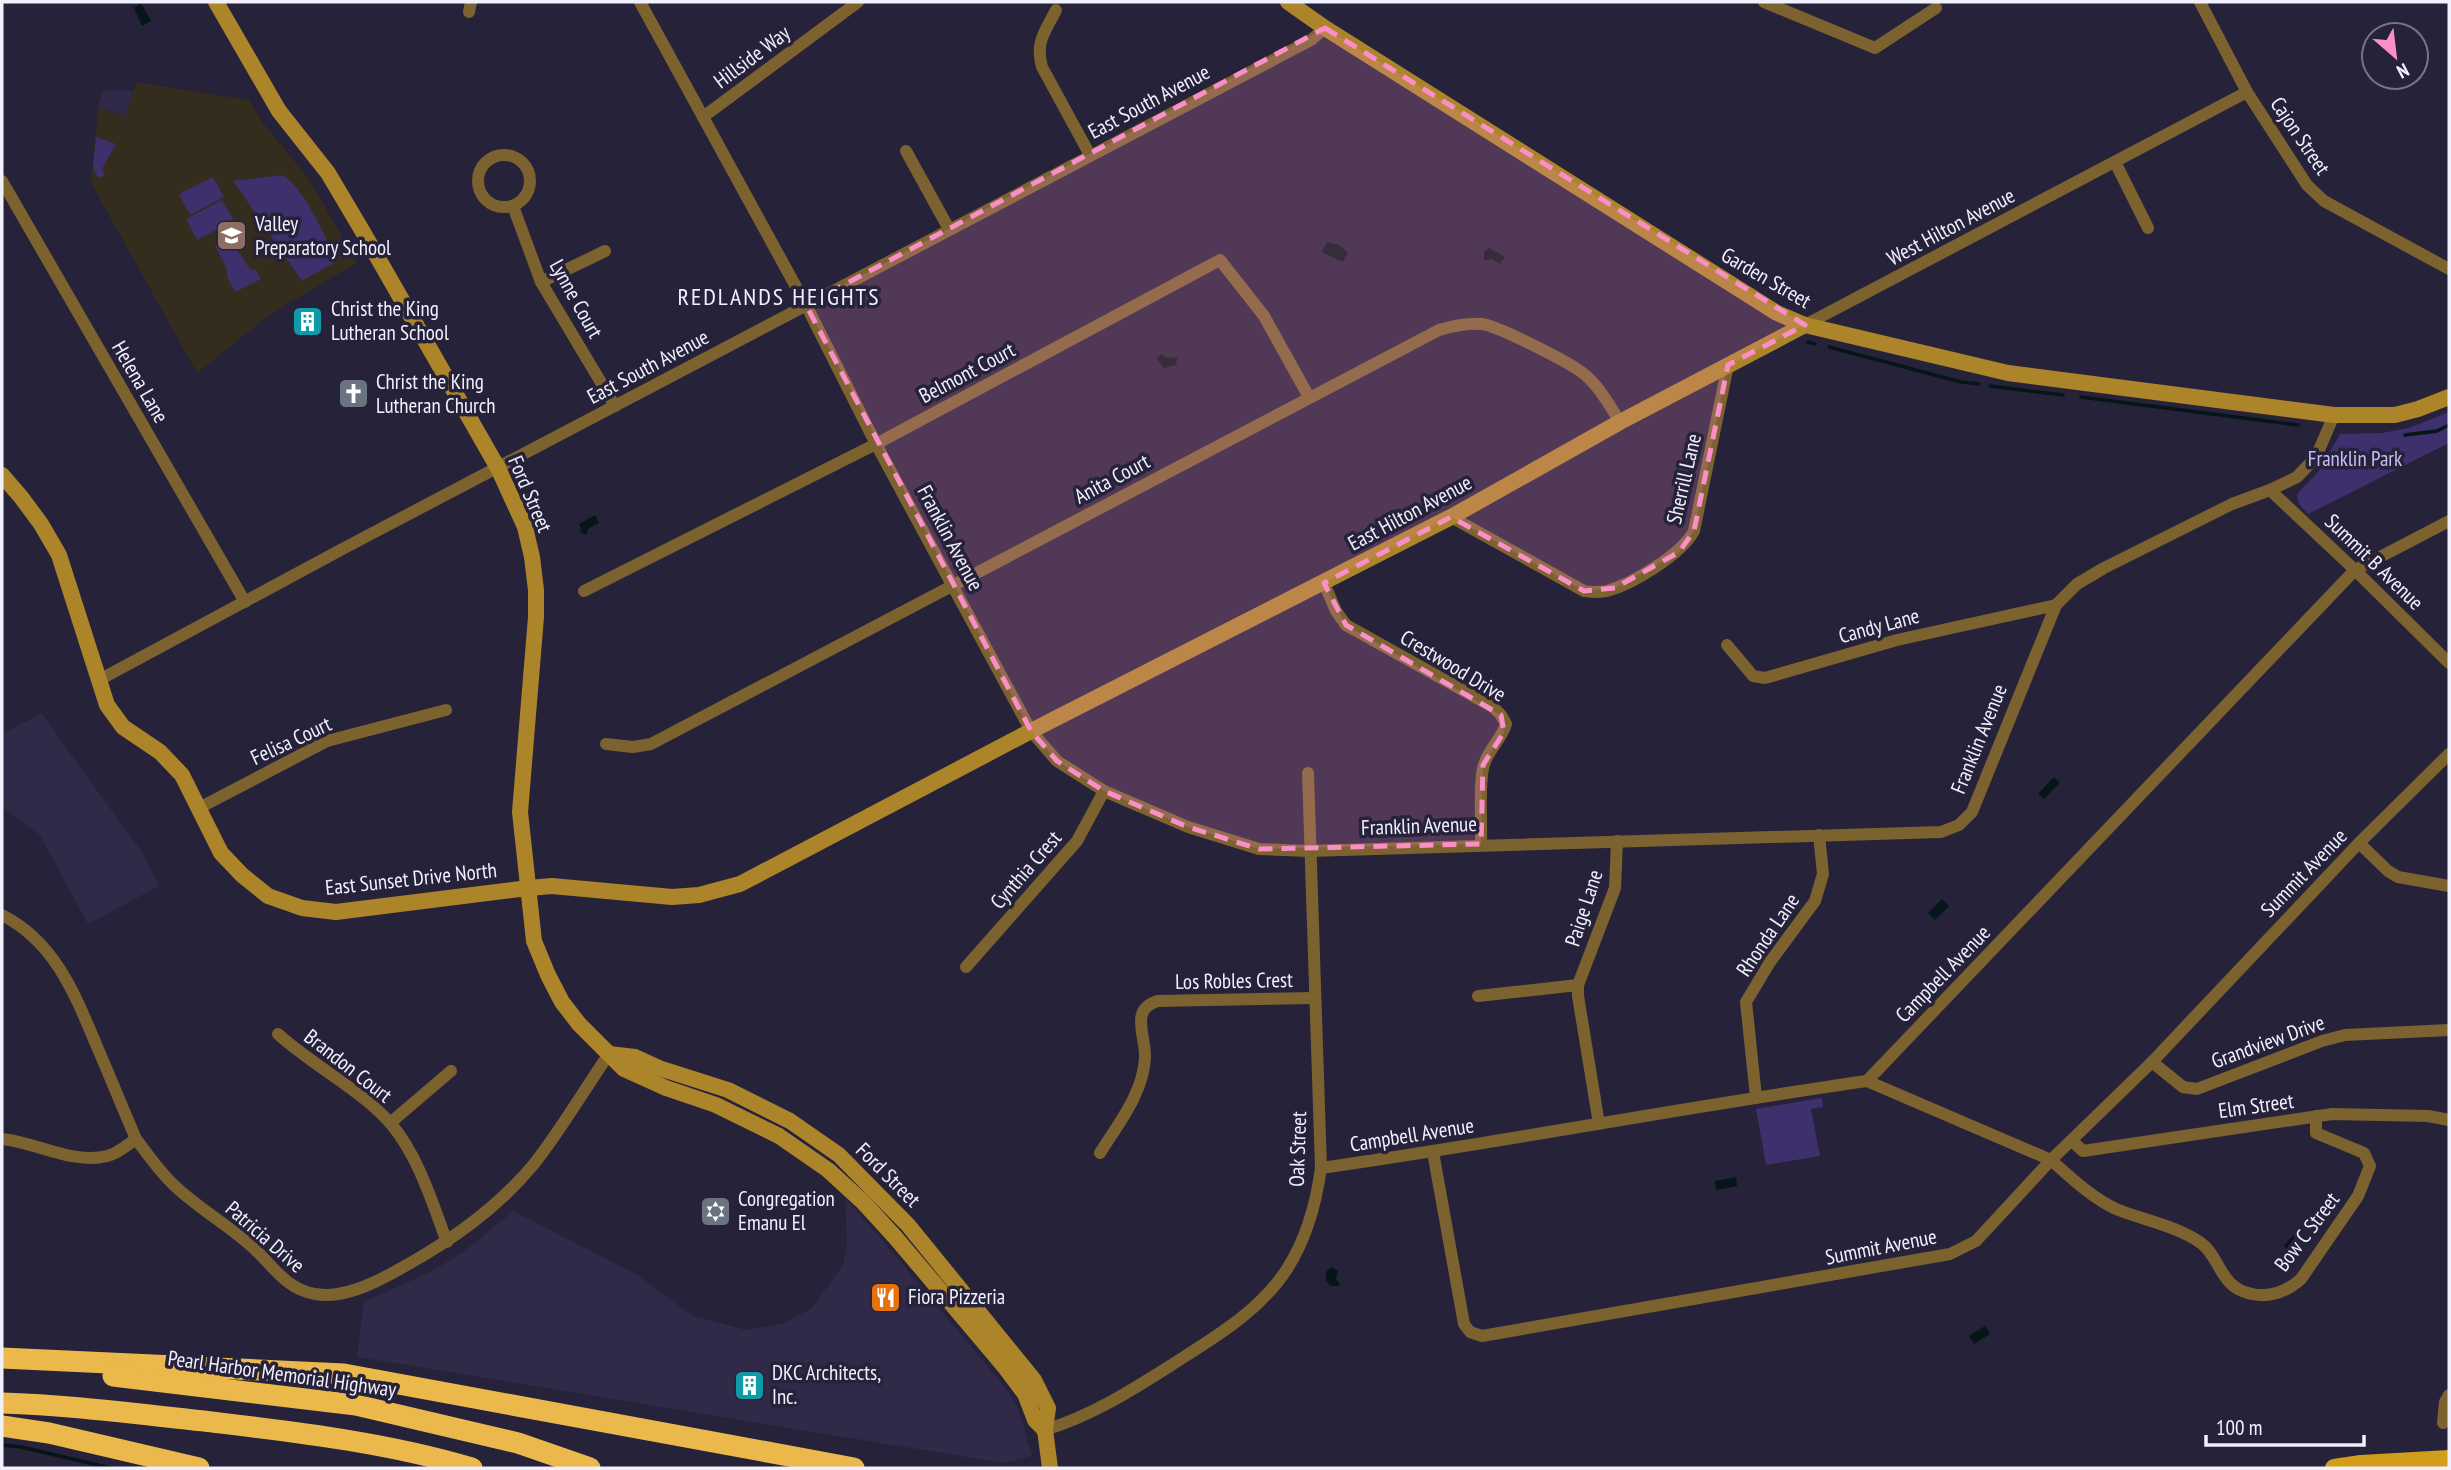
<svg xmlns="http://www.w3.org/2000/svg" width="2451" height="1470" viewBox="0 0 2451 1470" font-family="'PT Sans Narrow',sans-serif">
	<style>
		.built { fill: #302a48 }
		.education { fill: #342c1c }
		.green { fill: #3e2f6d }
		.water { fill: #061518 }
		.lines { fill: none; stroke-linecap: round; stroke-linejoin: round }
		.stream { stroke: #061518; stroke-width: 3.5 }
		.street { stroke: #7c622f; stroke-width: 12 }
		.secondary { stroke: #ac8429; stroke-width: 16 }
		.primary { stroke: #d29d19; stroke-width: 18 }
		.highway { stroke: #ebb84c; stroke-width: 21 }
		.marked { fill: #fa8fc8; fill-opacity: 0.2; stroke: #fa8fc8; stroke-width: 5; stroke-dasharray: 14 9; stroke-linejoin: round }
		.labels { text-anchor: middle; stroke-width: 7; stroke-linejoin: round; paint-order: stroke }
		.street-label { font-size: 21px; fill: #f1f0fd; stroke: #26223a }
		.poi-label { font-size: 21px; fill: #f1f0fd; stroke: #26223a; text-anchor: start }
		.park-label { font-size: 21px; fill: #c6bcf8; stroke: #26223a }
		.quarter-label { font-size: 24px; letter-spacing: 2px; fill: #f1f0fd; stroke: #26223a }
	</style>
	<rect width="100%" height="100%" fill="#26223a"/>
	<!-- built -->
	<g class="built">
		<polygon points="103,90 134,91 125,117 98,107"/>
		<polygon points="41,713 143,854 159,886 88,924 40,835 2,807 2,735"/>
		<polygon points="845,1198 878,1235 1007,1390 1018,1408 1032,1456 1003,1463 357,1357 364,1302 434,1270 465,1251 513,1211 636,1274 693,1316 746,1330 783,1324 812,1308 843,1265 847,1242"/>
	</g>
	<!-- education -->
	<polygon class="education" points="137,82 249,100 263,123 309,179 357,263 272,313 197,373 91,183 98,107 125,117"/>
	<!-- green -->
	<g class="green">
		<polygon points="96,137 116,144 102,169 105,175 98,178 93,168"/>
		<path d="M281 175C301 181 328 242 337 261L302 281 233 181Z"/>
		<polygon points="213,177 224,197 190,215 179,194"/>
		<polygon points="222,200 234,221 197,240 186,219"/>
		<polygon points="226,239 240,254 251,271 255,269 261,279 235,292 227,277 227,269 215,246"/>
		<polygon points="2449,412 2449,443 2308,514 2299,504 2297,494 2318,472 2340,434 2382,433 2409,428"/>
		<polygon points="1822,1098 1823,1107 1811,1109 1820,1156 1766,1165 1756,1109"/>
	</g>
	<!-- water -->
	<g class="water">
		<polygon points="141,3 151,21 142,26 134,8"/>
		<polygon points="1327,242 1339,245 1348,253 1343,262 1322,252"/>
		<polygon points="1489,248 1505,257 1500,264 1492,259 1484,260 1484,252"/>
		<polygon points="1161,354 1168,358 1177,357 1176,365 1164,368 1157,359"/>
		<polygon points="595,515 599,523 589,528 586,535 580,532 581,529 579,524"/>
		<polygon points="2054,777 2060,783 2044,799 2038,794"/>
		<polygon points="1942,899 1949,906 1935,920 1928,913"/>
		<polygon points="1736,1177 1737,1186 1716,1190 1715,1181"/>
		<polygon points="2296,1233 2303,1239 2290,1252 2287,1251 2284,1245"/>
		<polygon points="1331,1267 1338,1271 1336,1280 1339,1282 1339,1286 1330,1286 1326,1280 1326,1272"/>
		<polygon points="1985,1326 1990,1334 1974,1344 1969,1336"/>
	</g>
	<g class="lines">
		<!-- stream -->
		<g class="stream">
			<polyline points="1808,342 1815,344"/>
			<polyline points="1829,347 1961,382 1979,384"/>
			<polyline points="1990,386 2063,395"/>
			<polyline points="2081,397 2298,425"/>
			<polyline points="2405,435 2437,431 2449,425"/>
			<polyline points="2,1445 21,1447 111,1468"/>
		</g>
		<!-- street -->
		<g class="street">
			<polyline points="640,2 806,305 876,444 1031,731 1057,761 1104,791 1188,827 1259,849 1309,851 1941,832 1959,825 1972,812 2056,605 2077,584 2104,568 2232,504 2270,490 2297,477 2316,457 2334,415"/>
			<polyline points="1764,2 1875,48 1936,8"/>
			<polyline points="2200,2 2247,92 2307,185 2324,201 2449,269"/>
			<path d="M1056 10C1045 32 1035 42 1042 67L1090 155"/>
			<polyline points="469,12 471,2"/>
			<polyline points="703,117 858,2"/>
			<polyline points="906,151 949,229"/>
			<circle cx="504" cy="181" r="26"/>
			<polyline points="2115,162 2148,228"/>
			<polyline points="2,181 245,602"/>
			<polyline points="513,206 541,282 615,406"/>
			<polyline points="541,282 605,251"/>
			<polyline points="1805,325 2247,92"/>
			<polyline points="2270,490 2355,570 2449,663"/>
			<path d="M1451 517 1584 591C1592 592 1599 593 1607 591 1632 584 1681 555 1694 531L1728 365"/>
			<path d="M1324 583 1336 611 1346 625 1493 707 1501 715 1506 724C1502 738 1490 748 1485 762 1478 777 1482 825 1481 844"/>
			<polyline points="584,591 876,444 1220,260 1264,316 1309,397"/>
			<polyline points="1727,645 1753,676 1765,678 1897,640 2056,605"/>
			<polyline points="99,680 348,546 1311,40 1325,28"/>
			<path d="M606 744 633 747 651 744 1439 330C1453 326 1467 323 1482 324 1498 326 1571 363 1584 374 1600 387 1609 405 1620 422"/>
			<polyline points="199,808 327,741 446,710"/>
			<polyline points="2359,843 2388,871 2398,877 2449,886"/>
			<path d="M2 915C56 942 76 997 98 1049 111 1079 123 1109 136 1139 149 1156 161 1174 177 1188 200 1209 226 1224 249 1244 271 1262 284 1289 315 1294 342 1299 373 1284 396 1271 448 1243 496 1210 534 1164 561 1130 584 1090 609 1054"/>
			<polyline points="966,967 1077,841 1104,791"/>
			<polyline points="1478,996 1578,985"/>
			<path d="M278 1034C312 1065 363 1091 392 1125 419 1158 432 1202 447 1242"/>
			<polyline points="2152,1062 2183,1087 2197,1089 2322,1041 2345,1035 2449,1030"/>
			<path d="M1867 1081 2051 1160C2070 1177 2092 1198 2116 1209 2143 1220 2177 1226 2201 1243 2218 1255 2220 1282 2242 1291 2265 1300 2284 1294 2301 1279L2358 1196 2370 1166 2364 1153 2316 1133V1116"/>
			<polyline points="1756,1097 1746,1002 1770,962 1815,901 1823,874 1819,835"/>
			<polyline points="390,1123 451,1071"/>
			<polyline points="1599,1124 1578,996 1578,985 1615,888 1617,841"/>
			<path d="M2 1139C35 1142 75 1165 107 1156 117 1154 127 1145 136 1139"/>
			<polyline points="2072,1141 2083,1151 2332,1114 2428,1116 2449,1120"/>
			<polyline points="1433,1152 1464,1324 1470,1332 1482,1336 1950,1254 1976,1241 2051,1160 2152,1062 2359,843 2449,754"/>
			<path d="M1100 1153C1118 1124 1143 1094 1145 1058 1146 1036 1129 1009 1158 1001L1315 998"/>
			<path d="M1321 1168C1504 1142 1684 1107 1867 1081L2355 570 2449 521"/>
			<polyline points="2443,1423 2445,1402 2449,1395"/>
			<path d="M1045 1430C1093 1415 1132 1390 1173 1364 1215 1337 1260 1311 1287 1269 1307 1238 1316 1204 1321 1168L1308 773"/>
		</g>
		<!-- secondary -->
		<g class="secondary">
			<polyline points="216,2 279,111 328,173 363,232 498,468 525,527 532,557 536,590 536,617 520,812 534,941 548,975 562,1002 579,1024 624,1069 666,1088 716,1105 779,1136 828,1170 863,1202 895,1237 1004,1366 1025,1394 1035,1420 1045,1430"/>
			<polyline points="1288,2 1325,28 1777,313 1805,325 2008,373 2334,415 2395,415 2418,409 2449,397"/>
			<polyline points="2,475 21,497 41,524 59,555 107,705 123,727 160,752 182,775 221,853 242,875 268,896 302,908 336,912 528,888 552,886 672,897 699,895 740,884 1031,731 1451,517 1620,422 1805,325"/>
			<polyline points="609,1054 635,1057 659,1068 728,1090 790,1121 839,1155 908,1225 1034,1380 1048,1408 1045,1430 1050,1468"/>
		</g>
		<!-- primary -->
		<polyline class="primary" points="2334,1468 2361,1464 2449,1459"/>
		<!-- highway -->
		<g class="highway">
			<polyline points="2,1358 344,1374 854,1468"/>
			<polyline points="113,1376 356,1405 518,1443 590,1468"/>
			<path d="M2 1403C70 1405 137 1414 204 1421 294 1432 385 1442 472 1468"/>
			<polyline points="2,1426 49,1433 199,1468"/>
		</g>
	</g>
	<!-- marked area -->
	<path class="marked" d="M1325 28 1805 325 1728 365 1694 531 1679 552 1615 588 1584 591 1451 517 1324 583 1346 625 1501 715 1504 732 1483 765 1481 844 1259 849 1188 827 1104 791 1057 761 1031 731 806 305Z"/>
	<!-- icons -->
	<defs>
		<symbol id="school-square" viewBox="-11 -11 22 22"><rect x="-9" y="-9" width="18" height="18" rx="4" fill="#8d6e63" stroke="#26223a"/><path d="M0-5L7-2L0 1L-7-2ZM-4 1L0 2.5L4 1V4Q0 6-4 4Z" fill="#fff"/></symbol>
		<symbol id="building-square" viewBox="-11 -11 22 22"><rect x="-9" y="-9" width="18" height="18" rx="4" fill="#0f9aa8" stroke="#26223a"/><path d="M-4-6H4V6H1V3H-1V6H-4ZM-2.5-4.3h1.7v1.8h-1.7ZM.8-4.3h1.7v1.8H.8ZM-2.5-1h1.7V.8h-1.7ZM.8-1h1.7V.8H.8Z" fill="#fff"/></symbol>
		<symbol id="church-square" viewBox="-11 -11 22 22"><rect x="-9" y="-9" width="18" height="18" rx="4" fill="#6b7280" stroke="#26223a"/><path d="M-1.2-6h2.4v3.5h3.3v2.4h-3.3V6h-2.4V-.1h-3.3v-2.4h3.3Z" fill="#fff"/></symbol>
		<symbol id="synagogue-square" viewBox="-11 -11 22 22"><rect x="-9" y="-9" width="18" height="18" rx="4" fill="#6b7280" stroke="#26223a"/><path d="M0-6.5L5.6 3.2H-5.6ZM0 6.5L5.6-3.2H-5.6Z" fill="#fff"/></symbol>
		<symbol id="restaurant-square" viewBox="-11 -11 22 22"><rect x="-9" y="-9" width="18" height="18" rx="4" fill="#e8710a" stroke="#26223a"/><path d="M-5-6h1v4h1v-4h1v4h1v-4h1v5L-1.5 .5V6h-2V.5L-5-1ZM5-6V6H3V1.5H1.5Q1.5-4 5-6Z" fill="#fff"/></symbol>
	</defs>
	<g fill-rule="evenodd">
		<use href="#school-square" x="214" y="218" width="35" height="35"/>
		<use href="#building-square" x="290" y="304" width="35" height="35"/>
		<use href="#church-square" x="336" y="376" width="35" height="35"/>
		<use href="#synagogue-square" x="698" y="1194" width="35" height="35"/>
		<use href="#restaurant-square" x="868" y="1280" width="35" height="35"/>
		<use href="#building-square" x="732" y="1368" width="35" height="35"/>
	</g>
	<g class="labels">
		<!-- street labels -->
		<g class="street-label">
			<text transform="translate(752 57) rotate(-37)" y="7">Hillside Way</text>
			<text transform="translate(1149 102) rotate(-28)" y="7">East South Avenue</text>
			<text transform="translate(2300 136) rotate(56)" y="7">Cajon Street</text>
			<text transform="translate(1951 227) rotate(-28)" y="7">West Hilton Avenue</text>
			<text transform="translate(1766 278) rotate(30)" y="7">Garden Street</text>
			<text transform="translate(576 299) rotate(61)" y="7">Lynne Court</text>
			<text transform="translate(648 367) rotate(-28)" y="7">East South Avenue</text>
			<text transform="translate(967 373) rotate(-28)" y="7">Belmont Court</text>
			<text transform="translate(140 382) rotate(60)" y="7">Helena Lane</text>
			<text transform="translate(1112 479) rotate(-28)" y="7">Anita Court</text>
			<text transform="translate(1684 479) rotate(-77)" y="7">Sherrill Lane</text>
			<text transform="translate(530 494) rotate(67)" y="7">Ford Street</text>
			<text transform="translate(1410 513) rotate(-28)" y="7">East Hilton Avenue</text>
			<text transform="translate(950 538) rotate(62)" y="7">Franklin Avenue</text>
			<text transform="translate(2374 562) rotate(44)" y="7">Summit B Avenue</text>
			<text transform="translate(1879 626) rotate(-15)" y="7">Candy Lane</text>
			<text transform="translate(1453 666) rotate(31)" y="7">Crestwood Drive</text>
			<text transform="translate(1979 739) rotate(-68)" y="7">Franklin Avenue</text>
			<text transform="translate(291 741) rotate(-25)" y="7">Felisa Court</text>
			<text transform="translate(1419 826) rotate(-2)" y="7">Franklin Avenue</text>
			<text transform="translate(1026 870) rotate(-49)" y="7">Cynthia Crest</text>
			<text transform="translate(2304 873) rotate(-46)" y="7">Summit Avenue</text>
			<text transform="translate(411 879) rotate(-6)" y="7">East Sunset Drive North</text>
			<text transform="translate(1584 908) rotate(-72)" y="7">Paige Lane</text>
			<text transform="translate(1768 935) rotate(-56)" y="7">Rhonda Lane</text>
			<text transform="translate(1943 974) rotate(-46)" y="7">Campbell Avenue</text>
			<text transform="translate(1234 981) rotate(-1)" y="7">Los Robles Crest</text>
			<text transform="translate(2268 1042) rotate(-20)" y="7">Grandview Drive</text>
			<text transform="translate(348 1066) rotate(38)" y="7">Brandon Court</text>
			<text transform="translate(2256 1106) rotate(-8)" y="7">Elm Street</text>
			<text transform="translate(1412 1135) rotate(-9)" y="7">Campbell Avenue</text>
			<text transform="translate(1298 1149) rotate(-88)" y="7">Oak Street</text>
			<text transform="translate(888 1175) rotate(45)" y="7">Ford Street</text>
			<text transform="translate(2307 1232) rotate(-53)" y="7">Bow C Street</text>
			<text transform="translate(265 1237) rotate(41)" y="7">Patricia Drive</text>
			<text transform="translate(1881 1247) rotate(-11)" y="7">Summit Avenue</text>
			<text transform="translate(282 1374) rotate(8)" y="7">Pearl Harbor Memorial Highway</text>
		</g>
		<!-- poi labels -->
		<g class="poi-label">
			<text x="255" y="231">Valley<tspan x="255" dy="24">Preparatory School</tspan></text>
			<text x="331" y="316">Christ the King<tspan x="331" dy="24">Lutheran School</tspan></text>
			<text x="376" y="389">Christ the King<tspan x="376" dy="24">Lutheran Church</tspan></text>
			<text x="738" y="1206">Congregation<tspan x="738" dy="24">Emanu El</tspan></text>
			<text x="908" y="1304">Fiora Pizzeria</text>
			<text x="772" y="1380">DKC Architects,<tspan x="772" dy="24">Inc.</tspan></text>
		</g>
		<!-- park labels -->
		<g class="park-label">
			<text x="2355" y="466">Franklin Park</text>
		</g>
		<!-- quarter labels -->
		<g class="quarter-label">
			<text x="779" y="305">REDLANDS HEIGHTS</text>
		</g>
	</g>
	<!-- border -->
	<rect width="2451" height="1470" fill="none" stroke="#f1f0fd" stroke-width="7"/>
	<!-- north arrow -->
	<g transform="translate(2395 56) rotate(152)"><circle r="33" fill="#26223a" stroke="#777488" stroke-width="2"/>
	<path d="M0-5L12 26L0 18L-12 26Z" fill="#fa8fc8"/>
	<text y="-10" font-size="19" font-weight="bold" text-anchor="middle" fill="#f1f0fd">N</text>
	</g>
	<!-- scale -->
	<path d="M2206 1435v10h158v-10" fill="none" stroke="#f1f0fd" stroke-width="3.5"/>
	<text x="2216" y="1435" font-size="21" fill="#f1f0fd" stroke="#26223a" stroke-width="5" paint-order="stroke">100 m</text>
</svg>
